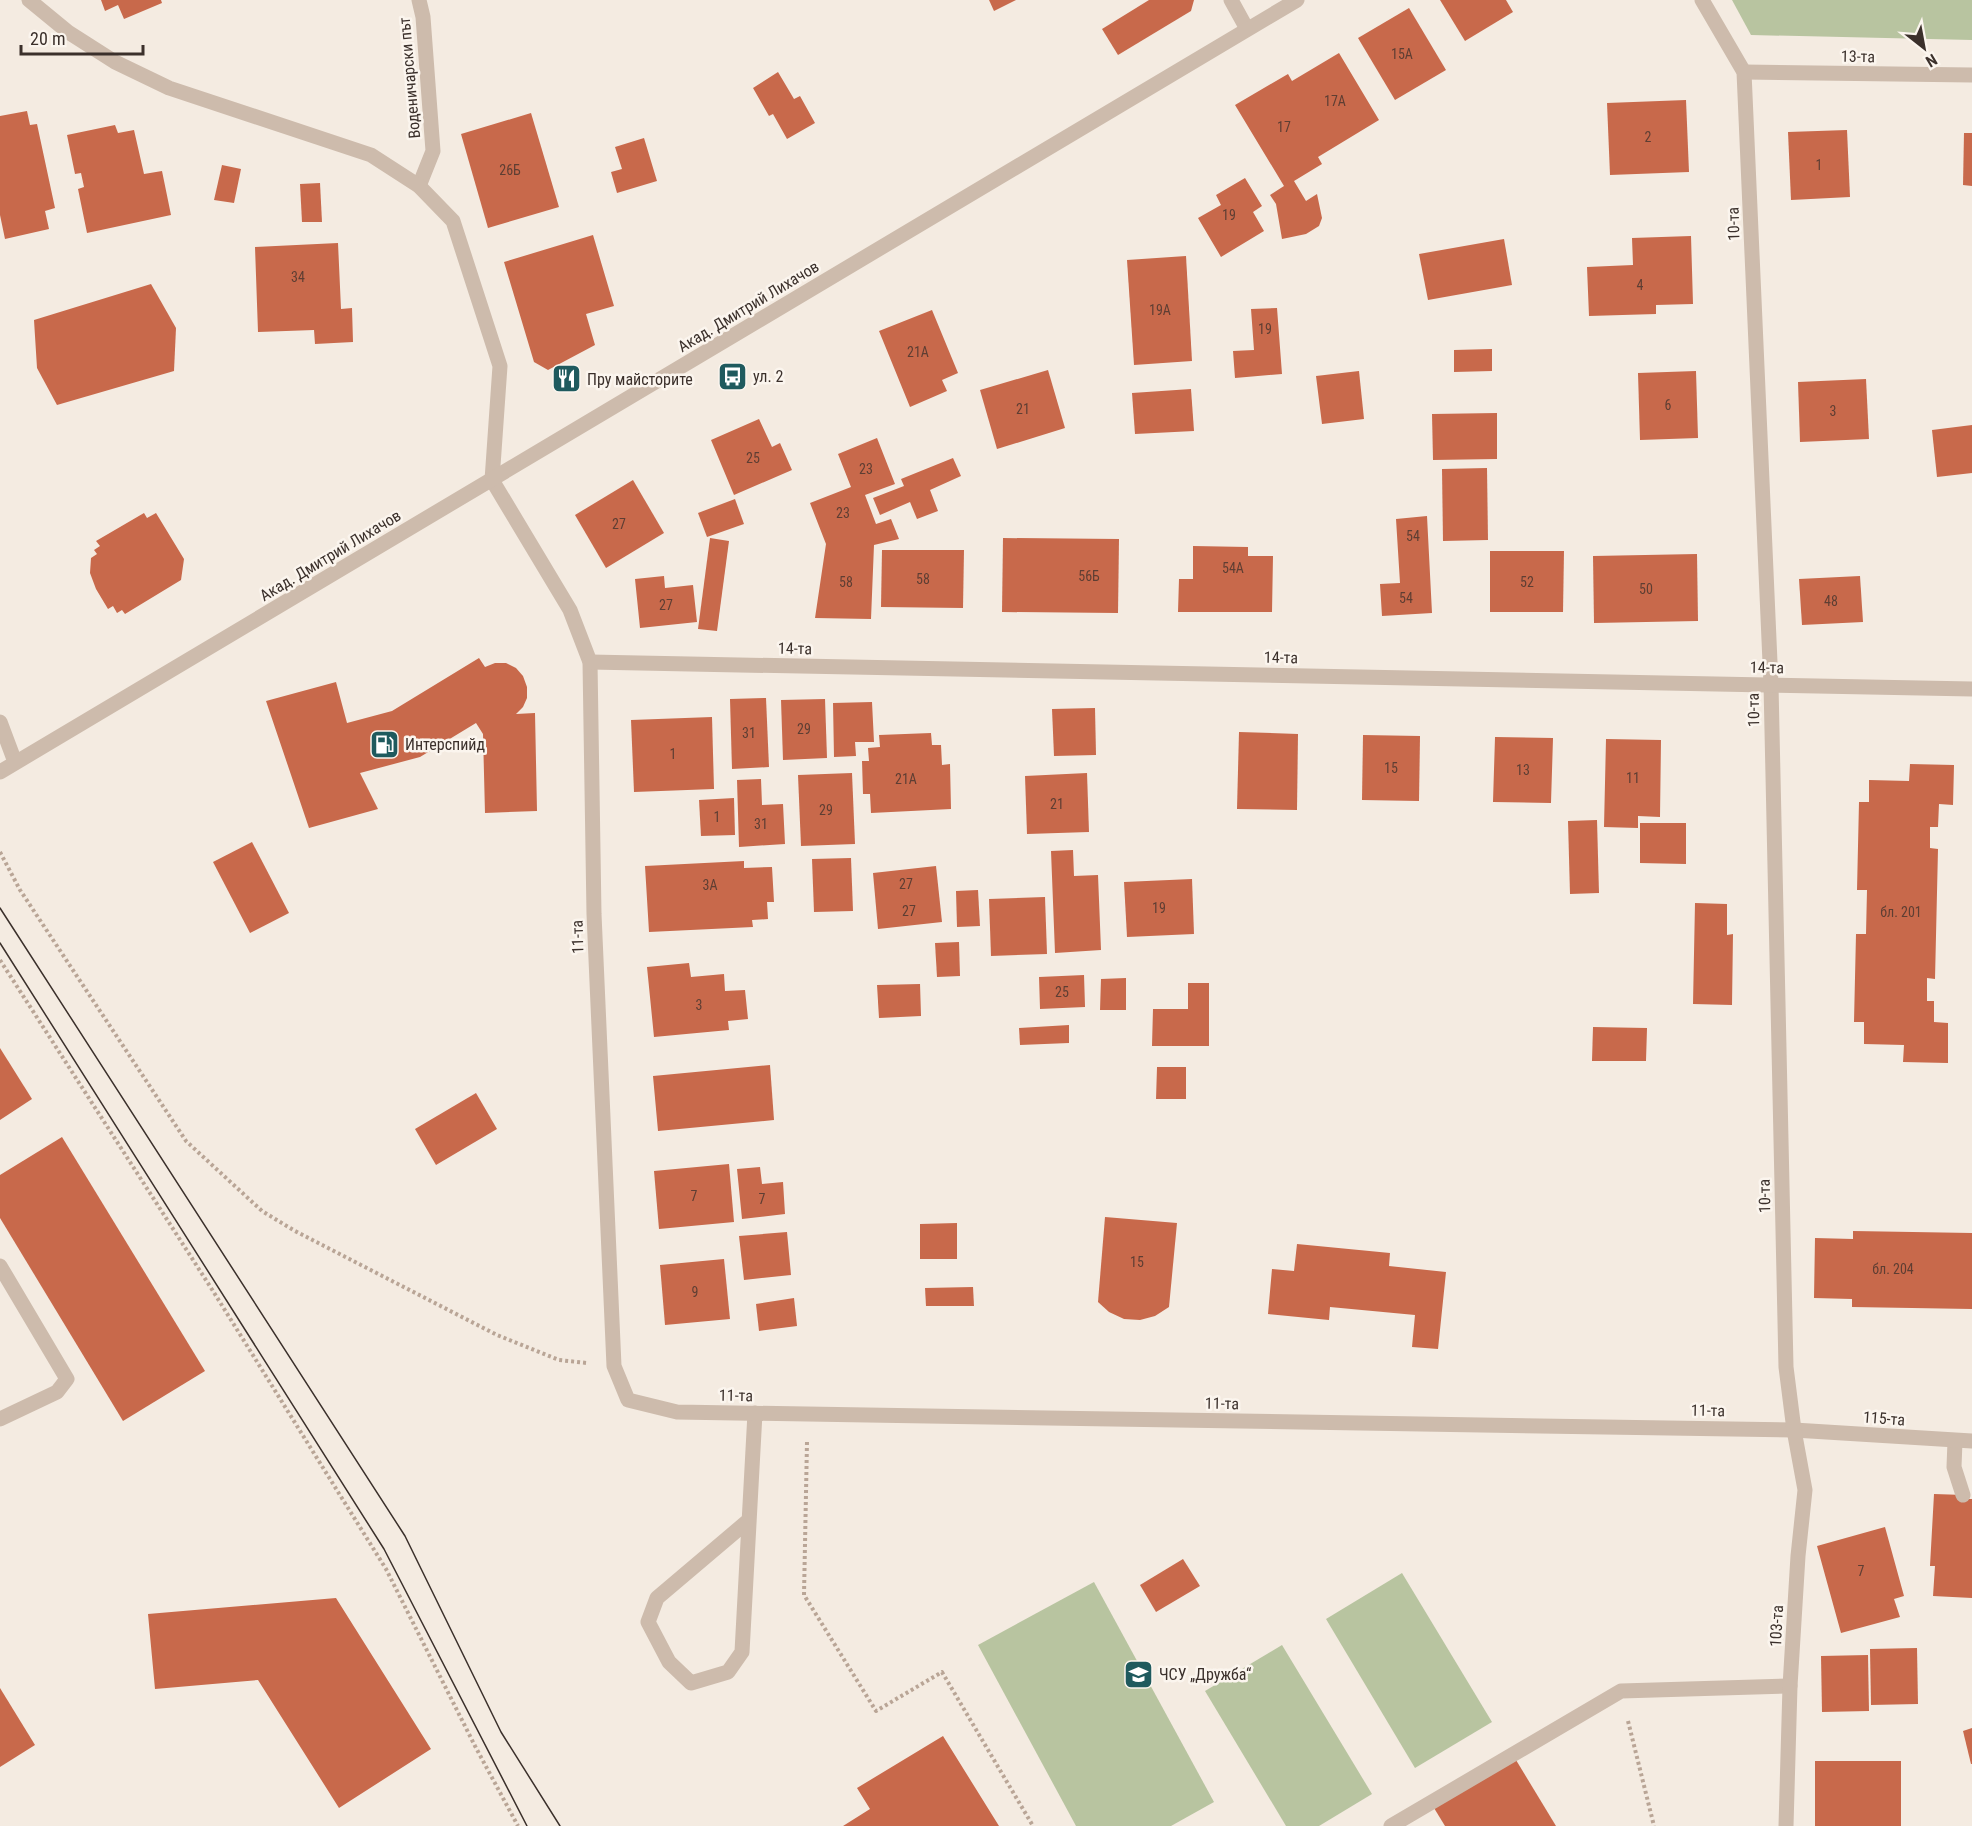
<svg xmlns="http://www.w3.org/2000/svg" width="1972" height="1826" viewBox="0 0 1972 1826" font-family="'Roboto Condensed',sans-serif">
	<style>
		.green { fill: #b8c4a0 }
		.building { fill: #c8694b }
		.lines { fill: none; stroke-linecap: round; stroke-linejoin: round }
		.path { stroke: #b9a596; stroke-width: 4; stroke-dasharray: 3 3; stroke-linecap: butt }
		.service { stroke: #cdbbac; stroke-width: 15 }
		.minor { stroke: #cdbbac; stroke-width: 15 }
		.tertiary { stroke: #cdbbac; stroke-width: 15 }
		.tram { stroke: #3b302b; stroke-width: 1.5 }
		.labels { text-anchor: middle; stroke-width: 5; stroke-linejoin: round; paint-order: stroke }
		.number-label { font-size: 14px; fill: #5e3e33 }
		.street-label { font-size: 16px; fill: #3b302b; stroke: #fbf5ee }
		.poi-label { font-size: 16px; fill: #3b302b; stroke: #fbf5ee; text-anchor: start }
	</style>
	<rect width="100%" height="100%" fill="#f4ebe1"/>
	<!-- green -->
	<g class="green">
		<polygon points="1732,0 1972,0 1972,40 1751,35"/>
		<polygon points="1402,1573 1492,1722 1415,1768 1326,1619"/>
		<polygon points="1094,1582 1214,1802 1171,1826 1076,1826 978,1645"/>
		<polygon points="1282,1645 1372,1794 1319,1826 1286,1826 1205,1691"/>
	</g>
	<!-- building -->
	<g class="building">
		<polygon points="101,0 161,0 162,3 124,19 118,5 105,11"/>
		<polygon points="989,0 1016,0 994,11"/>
		<polygon points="1149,0 1194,0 1191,11 1118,55 1102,29"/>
		<polygon points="1440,0 1506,0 1513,12 1465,41"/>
		<polygon points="1409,8 1446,70 1395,100 1358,38"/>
		<polygon points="1339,53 1379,120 1318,157 1322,164 1294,181 1306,201 1317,194 1322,218 1319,226 1306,234 1282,239 1276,204 1270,195 1284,186 1235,105 1288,74 1292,81"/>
		<polygon points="778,72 794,99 800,96 815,123 787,139 773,114 769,116 753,88"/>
		<polygon points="1686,100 1689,172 1610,175 1607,103"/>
		<polygon points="27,111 30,125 37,124 55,208 45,211 49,229 5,239 0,215 0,116"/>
		<polygon points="531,113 559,207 488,228 461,134"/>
		<polygon points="115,125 118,133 134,130 144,174 162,171 171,215 87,233 78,189 84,187 81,173 75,174 67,135"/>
		<polygon points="1847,130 1850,197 1791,200 1788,132"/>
		<polygon points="1964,133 1972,133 1972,186 1963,185"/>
		<polygon points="644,138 657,181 617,193 611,172 622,169 615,147"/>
		<polygon points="222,165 241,169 234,203 214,200"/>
		<polygon points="1245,178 1262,206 1253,212 1264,231 1221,257 1198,218 1221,205 1216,195"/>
		<polygon points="320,183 322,222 302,222 300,184"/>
		<polygon points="593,235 614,306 586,314 595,345 548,370 534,362 504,262"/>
		<polygon points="1691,236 1693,304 1656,305 1656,314 1589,316 1587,267 1633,265 1632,238"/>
		<polygon points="1504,239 1512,285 1428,300 1419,254"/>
		<polygon points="338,243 341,309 352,308 353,342 315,344 314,330 258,332 255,247"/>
		<polygon points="1186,256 1192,361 1134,365 1127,260"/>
		<polygon points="151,284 176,328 174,371 57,405 37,368 34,320"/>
		<polygon points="1277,308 1282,374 1235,378 1233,351 1254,350 1251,309"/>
		<polygon points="932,310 958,373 942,380 947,391 910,407 879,331"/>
		<polygon points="1492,349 1492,371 1454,372 1454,350"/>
		<polygon points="1048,370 1065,428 997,449 980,390"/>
		<polygon points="1359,371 1364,419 1322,424 1316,376"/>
		<polygon points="1696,371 1698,438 1640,440 1638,373"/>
		<polygon points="1866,379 1869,439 1800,442 1798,382"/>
		<polygon points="1191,389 1194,431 1135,434 1132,393"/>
		<polygon points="1497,413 1497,459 1433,460 1432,414"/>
		<polygon points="759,419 772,447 780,443 792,470 734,495 711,440"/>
		<polygon points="1972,425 1972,473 1937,477 1932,430"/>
		<polygon points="877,438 895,484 865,495 876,524 891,519 899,539 874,545 871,619 815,618 826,544 810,503 851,487 838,454"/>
		<polygon points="953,458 961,476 930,490 938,511 917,519 910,502 880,515 873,498 904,486 901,479"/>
		<polygon points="1487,468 1488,540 1443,541 1442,469"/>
		<polygon points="633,480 664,533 606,568 575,515"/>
		<polygon points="735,499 744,524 707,537 698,513"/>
		<polygon points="144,513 147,518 156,513 184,559 181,580 125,614 122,610 117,613 113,606 108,609 96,589 90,573 91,558 97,554 94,550 100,546 96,541"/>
		<polygon points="1427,516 1432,613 1382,616 1380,584 1400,583 1396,519"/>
		<polygon points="710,538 729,541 717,631 698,629"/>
		<polygon points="1003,538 1119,539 1118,613 1002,612"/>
		<polygon points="1193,546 1248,547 1248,556 1273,556 1272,612 1178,612 1179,579 1193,579"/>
		<polygon points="882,550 964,550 963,608 881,607"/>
		<polygon points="1490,551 1564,551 1563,612 1490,612"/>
		<polygon points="1697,554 1698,621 1594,623 1593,556"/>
		<polygon points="664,576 665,588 693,585 697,622 640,628 635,579"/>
		<polygon points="1860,576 1863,622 1802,625 1799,579"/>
		<polygon points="479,658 485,667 495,663 506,663 516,668 523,676 527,687 527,698 523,707 516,714 535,713 537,811 485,813 483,734 476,723 420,757 360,773 378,809 309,828 266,701 336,682 347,723 392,711"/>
		<polygon points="766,698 769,767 732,769 730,699"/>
		<polygon points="825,699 827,758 783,760 781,700"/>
		<polygon points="872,702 874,742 855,742 856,756 834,757 833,703"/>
		<polygon points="1095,708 1096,755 1054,756 1052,709"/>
		<polygon points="712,717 714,789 634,792 631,720"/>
		<polygon points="1239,732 1298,734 1297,810 1237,809"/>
		<polygon points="931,733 932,745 941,745 942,765 950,764 951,809 871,813 870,794 863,794 862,761 869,761 868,748 880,747 879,735"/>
		<polygon points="1363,735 1420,736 1419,801 1362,800"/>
		<polygon points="1495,737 1553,738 1551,803 1493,802"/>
		<polygon points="1606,739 1661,740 1660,817 1638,816 1638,828 1604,827"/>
		<polygon points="1910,764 1954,765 1953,805 1939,804 1938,827 1930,827 1930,848 1938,849 1935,979 1927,978 1927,1001 1934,1001 1934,1022 1948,1023 1948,1063 1903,1062 1904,1045 1864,1044 1864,1022 1854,1022 1856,934 1866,934 1867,890 1857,890 1859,802 1869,802 1869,780 1909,781"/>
		<polygon points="852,773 855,844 801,846 798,775"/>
		<polygon points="1087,773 1089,832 1027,834 1025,776"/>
		<polygon points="761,779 762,805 783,804 785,844 739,847 737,780"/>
		<polygon points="734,798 735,835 701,836 699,800"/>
		<polygon points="1597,820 1599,893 1570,894 1568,821"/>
		<polygon points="1640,823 1686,823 1686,864 1640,863"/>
		<polygon points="252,842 289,913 250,933 213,862"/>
		<polygon points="1073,850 1074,876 1098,875 1101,950 1055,953 1051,851"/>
		<polygon points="851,858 853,911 814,912 812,859"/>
		<polygon points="744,861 744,868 772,867 774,902 767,902 768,919 752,920 753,927 649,932 645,866"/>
		<polygon points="936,866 942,922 878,929 873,873"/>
		<polygon points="1192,879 1194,934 1127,937 1124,882"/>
		<polygon points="978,890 980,926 957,927 956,891"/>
		<polygon points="1045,897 1047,954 991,956 989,899"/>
		<polygon points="1695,903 1727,904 1727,935 1733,934 1732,1005 1693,1004"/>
		<polygon points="959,942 960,976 937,977 935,943"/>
		<polygon points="689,963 691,977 724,974 725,991 745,990 748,1019 728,1021 729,1030 654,1037 647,967"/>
		<polygon points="1084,975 1085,1007 1040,1009 1039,977"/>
		<polygon points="1126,978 1126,1010 1100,1010 1101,979"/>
		<polygon points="1188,983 1209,983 1209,1046 1152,1046 1153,1009 1188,1009"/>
		<polygon points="920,984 921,1016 879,1018 877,985"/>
		<polygon points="1069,1025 1069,1043 1020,1045 1019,1028"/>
		<polygon points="1593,1027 1647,1028 1646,1061 1592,1061"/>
		<polygon points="0,1048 32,1099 0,1120"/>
		<polygon points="770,1065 774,1120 658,1131 653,1076"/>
		<polygon points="1157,1067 1186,1067 1186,1099 1156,1099"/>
		<polygon points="476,1093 497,1129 436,1165 415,1129"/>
		<polygon points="62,1137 205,1371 123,1421 0,1218 0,1175"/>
		<polygon points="729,1164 734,1222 659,1229 654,1171"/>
		<polygon points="760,1167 762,1184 783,1182 785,1214 742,1219 737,1169"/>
		<polygon points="1105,1217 1177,1223 1169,1307 1155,1316 1140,1320 1124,1319 1109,1312 1098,1302"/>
		<polygon points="957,1223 957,1259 920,1259 920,1224"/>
		<polygon points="1853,1231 1972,1233 1972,1309 1852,1307 1852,1299 1814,1298 1815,1238 1853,1239"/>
		<polygon points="787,1232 791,1275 744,1280 739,1236"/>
		<polygon points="1297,1244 1390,1253 1389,1266 1446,1272 1438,1349 1412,1347 1415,1315 1330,1307 1329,1320 1268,1314 1272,1269 1294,1271"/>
		<polygon points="724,1259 730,1319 665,1325 660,1265"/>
		<polygon points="973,1287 974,1306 926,1306 925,1288"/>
		<polygon points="794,1298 797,1326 759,1331 756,1304"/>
		<polygon points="1934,1494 1964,1495 1963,1499 1972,1499 1972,1598 1933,1596 1935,1566 1930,1566"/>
		<polygon points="1885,1527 1904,1596 1894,1599 1900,1617 1841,1633 1817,1546"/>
		<polygon points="1183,1559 1200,1586 1156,1612 1140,1585"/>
		<polygon points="336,1598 431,1749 339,1808 258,1680 155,1689 148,1614"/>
		<polygon points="1917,1648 1918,1704 1871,1705 1870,1649"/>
		<polygon points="1868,1655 1869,1711 1822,1712 1821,1656"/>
		<polygon points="0,1688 35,1745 0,1767"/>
		<polygon points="1972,1728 1972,1764 1971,1764 1963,1731"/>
		<polygon points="943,1736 999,1826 843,1826 870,1809 857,1788"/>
		<polygon points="1516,1760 1556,1826 1445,1826 1434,1808"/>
		<rect x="1815" y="1761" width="86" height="65"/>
	</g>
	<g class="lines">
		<!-- path -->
		<g class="path">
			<polyline points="0,852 20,890 186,1141 262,1211 295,1231 497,1335 559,1360 587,1363"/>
			<polyline points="0,960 213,1291 386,1569 475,1746 518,1826"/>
			<polyline points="807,1442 804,1595 876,1711 942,1672 1033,1826"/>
			<polyline points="1628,1721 1654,1826"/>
		</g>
		<!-- service -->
		<g class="service">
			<polyline points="419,0 423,17 433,151 419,186"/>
			<polyline points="0,1266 67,1379 57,1392 0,1419"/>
			<polyline points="1955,1441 1954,1467 1963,1495"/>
			<polyline points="749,1520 657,1598 648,1622 669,1662 691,1683 728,1672 742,1652 755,1413"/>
			<polyline points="1391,1826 1621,1691 1790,1686"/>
		</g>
		<!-- minor -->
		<g class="minor">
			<polyline points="29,0 68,32 115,62 169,88 371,155 419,186 453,221 500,366 492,480 570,610 590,662 594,914 614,1366 628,1400 677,1412 1794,1430 1972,1441"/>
			<polyline points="1231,0 1247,29"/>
			<polyline points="1702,0 1744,72 1771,685 1786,1367 1794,1430 1805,1490 1798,1556 1790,1686 1786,1826"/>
			<polyline points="1744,72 1972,75"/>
			<polyline points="590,662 1972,689"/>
			<polyline points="0,722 15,762"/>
		</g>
		<!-- tertiary -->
		<polyline class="tertiary" points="0,772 1297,0"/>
		<!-- tram -->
		<g class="tram">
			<polyline points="0,908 405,1536 501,1732 560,1826"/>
			<polyline points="0,943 384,1549 527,1826"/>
		</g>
	</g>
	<!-- icons -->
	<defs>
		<symbol id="bus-square" viewBox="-11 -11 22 22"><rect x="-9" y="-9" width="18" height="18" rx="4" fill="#1f5a5e" stroke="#fbf5ee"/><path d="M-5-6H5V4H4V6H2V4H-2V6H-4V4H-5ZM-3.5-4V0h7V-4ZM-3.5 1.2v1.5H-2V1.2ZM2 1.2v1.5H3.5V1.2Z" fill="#fff"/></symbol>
		<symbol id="restaurant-square" viewBox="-11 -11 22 22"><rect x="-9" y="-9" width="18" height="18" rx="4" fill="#1f5a5e" stroke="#fbf5ee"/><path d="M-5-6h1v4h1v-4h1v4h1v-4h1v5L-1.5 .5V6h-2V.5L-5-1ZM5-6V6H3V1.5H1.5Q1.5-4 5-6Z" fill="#fff"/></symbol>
		<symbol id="fuel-square" viewBox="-11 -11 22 22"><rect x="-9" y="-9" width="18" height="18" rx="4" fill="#1f5a5e" stroke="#fbf5ee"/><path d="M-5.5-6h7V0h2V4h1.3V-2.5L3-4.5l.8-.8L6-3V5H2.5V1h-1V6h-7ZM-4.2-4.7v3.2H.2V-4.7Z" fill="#fff"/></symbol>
		<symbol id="school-square" viewBox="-11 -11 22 22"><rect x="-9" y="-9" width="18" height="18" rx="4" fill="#1f5a5e" stroke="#fbf5ee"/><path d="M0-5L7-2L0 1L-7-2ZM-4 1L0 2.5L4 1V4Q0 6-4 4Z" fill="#fff"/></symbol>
	</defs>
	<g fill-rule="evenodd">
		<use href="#bus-square" x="716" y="360" width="33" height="33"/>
		<use href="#restaurant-square" x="550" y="362" width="33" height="33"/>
		<use href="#fuel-square" x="368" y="728" width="33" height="33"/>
		<use href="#school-square" x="1122" y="1658" width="33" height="33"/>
	</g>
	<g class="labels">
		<!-- number labels -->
		<g class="number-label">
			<text x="1402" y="59">15А</text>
			<text x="1335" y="106">17А</text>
			<text x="1284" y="132">17</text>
			<text x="1648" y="142">2</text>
			<text x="1819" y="170">1</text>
			<text x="510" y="175">26Б</text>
			<text x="1229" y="220">19</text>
			<text x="298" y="282">34</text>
			<text x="1640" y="290">4</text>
			<text x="1160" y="315">19А</text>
			<text x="1265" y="334">19</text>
			<text x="918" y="357">21А</text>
			<text x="1668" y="410">6</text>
			<text x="1023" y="414">21</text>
			<text x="1833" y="416">3</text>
			<text x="753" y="463">25</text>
			<text x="866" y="474">23</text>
			<text x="843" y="518">23</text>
			<text x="619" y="529">27</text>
			<text x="1413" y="541">54</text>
			<text x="1233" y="573">54А</text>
			<text x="1089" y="581">56Б</text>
			<text x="923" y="584">58</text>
			<text x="846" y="587">58</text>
			<text x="1527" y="587">52</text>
			<text x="1646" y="594">50</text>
			<text x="1406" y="603">54</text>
			<text x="1831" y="606">48</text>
			<text x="666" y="610">27</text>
			<text x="804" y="734">29</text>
			<text x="749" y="738">31</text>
			<text x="673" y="759">1</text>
			<text x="1391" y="773">15</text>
			<text x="1523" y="775">13</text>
			<text x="1633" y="783">11</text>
			<text x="906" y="784">21А</text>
			<text x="1057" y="809">21</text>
			<text x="826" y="815">29</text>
			<text x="717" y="822">1</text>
			<text x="761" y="829">31</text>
			<text x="906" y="889">27</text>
			<text x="710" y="890">3А</text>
			<text x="1159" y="913">19</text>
			<text x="909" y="916">27</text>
			<text x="1901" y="917">бл. 201</text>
			<text x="1062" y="997">25</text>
			<text x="699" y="1010">3</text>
			<text x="694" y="1201">7</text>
			<text x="762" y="1204">7</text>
			<text x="1137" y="1267">15</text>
			<text x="1893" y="1274">бл. 204</text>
			<text x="695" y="1297">9</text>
			<text x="1861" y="1576">7</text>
		</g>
		<!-- street labels -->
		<g class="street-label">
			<text transform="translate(1858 56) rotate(1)" y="6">13-та</text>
			<text transform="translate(409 78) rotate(-95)" y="6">Воденичарски път</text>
			<text transform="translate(1733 224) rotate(-92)" y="6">10-та</text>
			<text transform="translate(748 306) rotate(-31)" y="6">Акад. Дмитрий Лихачов</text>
			<text transform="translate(330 555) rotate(-31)" y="6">Акад. Дмитрий Лихачов</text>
			<text transform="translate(795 648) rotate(1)" y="6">14-та</text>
			<text transform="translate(1281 657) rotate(1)" y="6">14-та</text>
			<text transform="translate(1767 667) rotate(1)" y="6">14-та</text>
			<text transform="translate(1753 710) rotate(-91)" y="6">10-та</text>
			<text transform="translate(577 937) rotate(-92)" y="6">11-та</text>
			<text transform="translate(1764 1196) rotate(-91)" y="6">10-та</text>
			<text transform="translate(736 1395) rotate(1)" y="6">11-та</text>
			<text transform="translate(1222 1403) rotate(1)" y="6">11-та</text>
			<text transform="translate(1708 1410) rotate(1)" y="6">11-та</text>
			<text transform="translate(1884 1418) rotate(4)" y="6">115-та</text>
			<text transform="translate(1776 1626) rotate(-87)" y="6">103-та</text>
		</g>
		<!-- poi labels -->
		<g class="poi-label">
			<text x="753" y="382">ул. 2</text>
			<text x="587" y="385">Пру майсторите</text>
			<text x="405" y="750">Интерспийд</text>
			<text x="1159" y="1680">ЧСУ „Дружба“</text>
		</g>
	</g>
	<!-- north arrow -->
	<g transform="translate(1924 48) rotate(149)" stroke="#fbf5ee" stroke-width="4.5" paint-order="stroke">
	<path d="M0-4.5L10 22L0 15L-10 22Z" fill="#3b302b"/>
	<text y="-9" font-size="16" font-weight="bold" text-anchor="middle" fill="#3b302b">N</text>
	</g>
	<!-- scale -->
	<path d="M21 45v9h122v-9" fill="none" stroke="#3b302b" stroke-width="3"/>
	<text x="30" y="45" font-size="18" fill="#3b302b" stroke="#fbf5ee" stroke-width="4.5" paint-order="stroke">20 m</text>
</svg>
